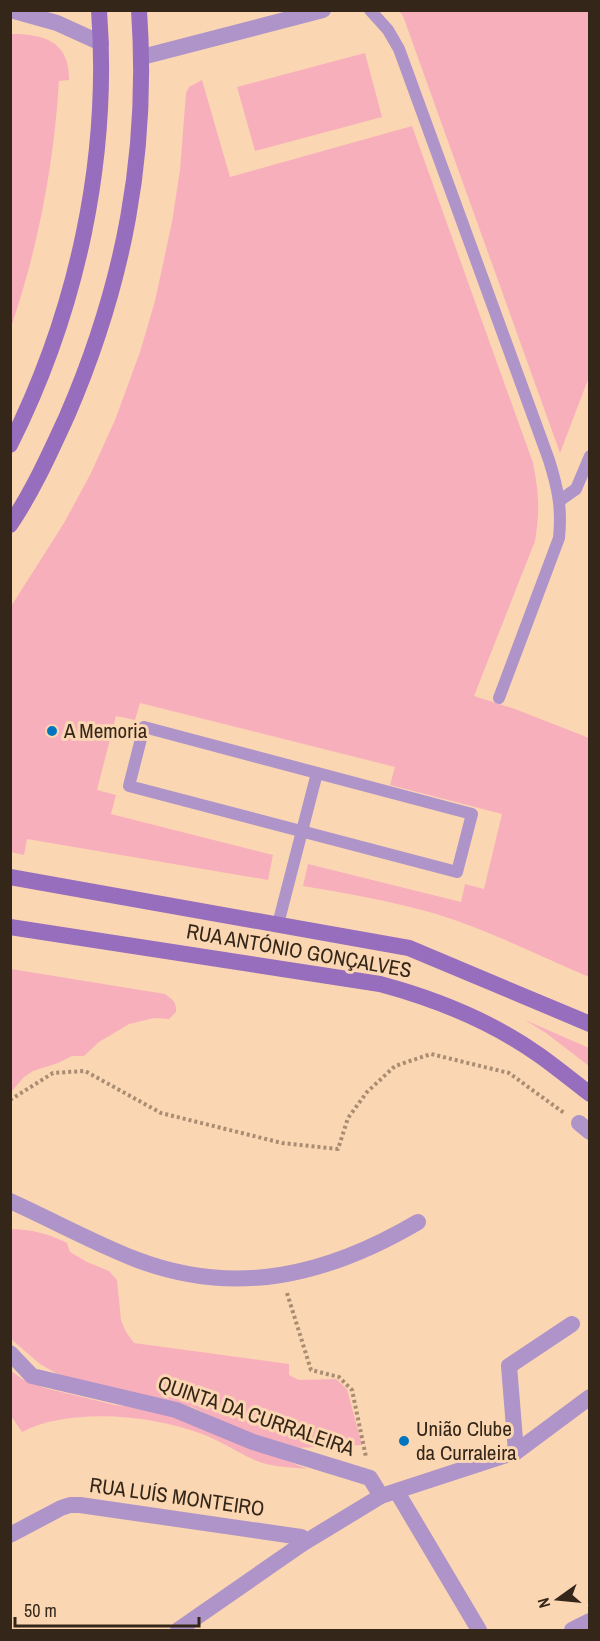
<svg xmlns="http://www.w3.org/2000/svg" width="600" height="1641" viewBox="0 0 600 1641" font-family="'Archivo Narrow',sans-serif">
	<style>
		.green { fill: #f8afbc }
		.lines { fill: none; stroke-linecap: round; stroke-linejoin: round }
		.path { stroke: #a98d73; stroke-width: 4; stroke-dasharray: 3 3; stroke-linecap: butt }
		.service { stroke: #ae94c9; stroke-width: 12 }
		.minor { stroke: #ae94c9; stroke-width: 16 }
		.secondary { stroke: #966ebd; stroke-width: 16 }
		.poi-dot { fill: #0075bf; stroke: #fbd6b2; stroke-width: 2 }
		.labels { text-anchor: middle; stroke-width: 6; stroke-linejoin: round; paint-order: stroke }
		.poi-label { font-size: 21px; fill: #342618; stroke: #fbd6b2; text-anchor: start }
		.street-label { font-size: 21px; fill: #342618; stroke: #fbd6b2 }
	</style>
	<rect width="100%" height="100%" fill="#fbd6b2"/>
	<!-- green -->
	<g class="green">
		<polygon points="399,11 589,11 589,377 560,453 403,16"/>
		<path d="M11 34C43 34 70 41 69 80L59 81C54 164 38 248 11 327Z"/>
		<polygon points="365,53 382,117 255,151 237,87"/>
		<path d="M202 80 230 177 412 126 533 463C539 494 540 510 535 541L474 696 515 709 589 738V977C538 955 486 929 433 913 390 901 346 893 303 886L308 864 461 902 465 884 484 889 502 814 390 785 395 767 140 703 135 720 116 716 97 790 116 795 111 814 273 855 268 880 27 839 24 855 11 852 10 608 64 523 91 473 115 420 140 352 155 301 172 222 180 170 186 93 189 87Z"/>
		<path d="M11 969 165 994C172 999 177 1002 176 1012L169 1019 154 1018 129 1024 99 1042 84 1056H72L58 1063 33 1071 24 1077 11 1092Z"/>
		<polygon points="525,1020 589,1048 589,1066 546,1033"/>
		<path d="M10 1229C31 1229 49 1234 67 1243L70 1252 87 1262 109 1271 117 1280 121 1320 126 1332 134 1343 289 1364V1375L299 1380 336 1379 347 1389 362 1445 295 1448 260 1440 192 1407 61 1376 40 1364 11 1339Z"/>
		<path d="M10 1370 22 1379 45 1388 115 1405 169 1412 189 1419 307 1469C290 1467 272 1467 257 1461 238 1453 221 1441 202 1434 152 1415 70 1407 22 1432L11 1416Z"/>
	</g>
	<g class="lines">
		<!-- path -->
		<g class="path">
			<polyline points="10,1100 53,1073 85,1071 161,1113 282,1143 338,1149 348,1118 367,1092 395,1066 431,1054 509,1073 564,1113"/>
			<polyline points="287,1293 311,1370 339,1377 352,1390 366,1457"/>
		</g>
		<!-- service -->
		<g class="service">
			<path d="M370 10 388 30 399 49 549 460C558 489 562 508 559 538L499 698"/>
			<polyline points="559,501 576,489 590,456"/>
			<polygon points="144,727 472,814 457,872 129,786"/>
			<polyline points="278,924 317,773"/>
		</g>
		<!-- minor -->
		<g class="minor">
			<polyline points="14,11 57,23 101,43"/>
			<polyline points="142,57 323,10"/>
			<polyline points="579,1123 590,1132"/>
			<path d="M10 1201C52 1220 92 1242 135 1259 236 1298 328 1275 418 1222"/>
			<polyline points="10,1353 32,1376 176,1410 253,1442 370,1478 381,1496"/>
			<polyline points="516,1452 509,1366 572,1324"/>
			<polyline points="397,1492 479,1630"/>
			<polyline points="10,1535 61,1508 70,1505 80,1505 301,1537 302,1544"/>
			<polyline points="178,1630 302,1544 381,1496 516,1452 590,1397"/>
			<polyline points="572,1630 590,1621"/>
		</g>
		<!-- secondary -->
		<g class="secondary">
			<path d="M10 445C77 311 110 160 99 10"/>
			<path d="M10 525C33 491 50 453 67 416 124 284 149 154 139 10"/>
			<polyline points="10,877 409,948 590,1024"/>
			<path d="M10 927 380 984C436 999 491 1021 539 1055 556 1067 573 1081 590 1094"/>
		</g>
	</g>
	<!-- markers -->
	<g class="poi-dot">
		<circle cx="52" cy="731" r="6"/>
		<circle cx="404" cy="1441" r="6"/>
	</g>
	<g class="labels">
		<!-- poi labels -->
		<g class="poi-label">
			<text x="64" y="738">A Memoria</text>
			<text x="416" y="1436">União Clube<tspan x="416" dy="24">da Curraleira</tspan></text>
		</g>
		<!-- street labels -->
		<g class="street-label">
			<text transform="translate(299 951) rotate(10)" y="7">RUA ANTÓNIO GONÇALVES</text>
			<text transform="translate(256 1416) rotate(19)" y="7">QUINTA DA CURRALEIRA</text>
			<text transform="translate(177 1497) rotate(8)" y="7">RUA LUÍS MONTEIRO</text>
		</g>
	</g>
	<!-- border -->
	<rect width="600" height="1641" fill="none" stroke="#342618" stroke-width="24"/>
	<!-- north arrow -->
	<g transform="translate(558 1599) rotate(255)" stroke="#fbd6b2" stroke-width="4.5" paint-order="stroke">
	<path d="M0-4.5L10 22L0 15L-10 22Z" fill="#342618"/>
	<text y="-9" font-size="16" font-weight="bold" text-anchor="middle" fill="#342618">N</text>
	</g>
	<!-- scale -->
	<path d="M15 1617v9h184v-9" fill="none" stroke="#342618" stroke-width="3"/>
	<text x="24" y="1617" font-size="18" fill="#342618" stroke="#fbd6b2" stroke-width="4.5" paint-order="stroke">50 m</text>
</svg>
